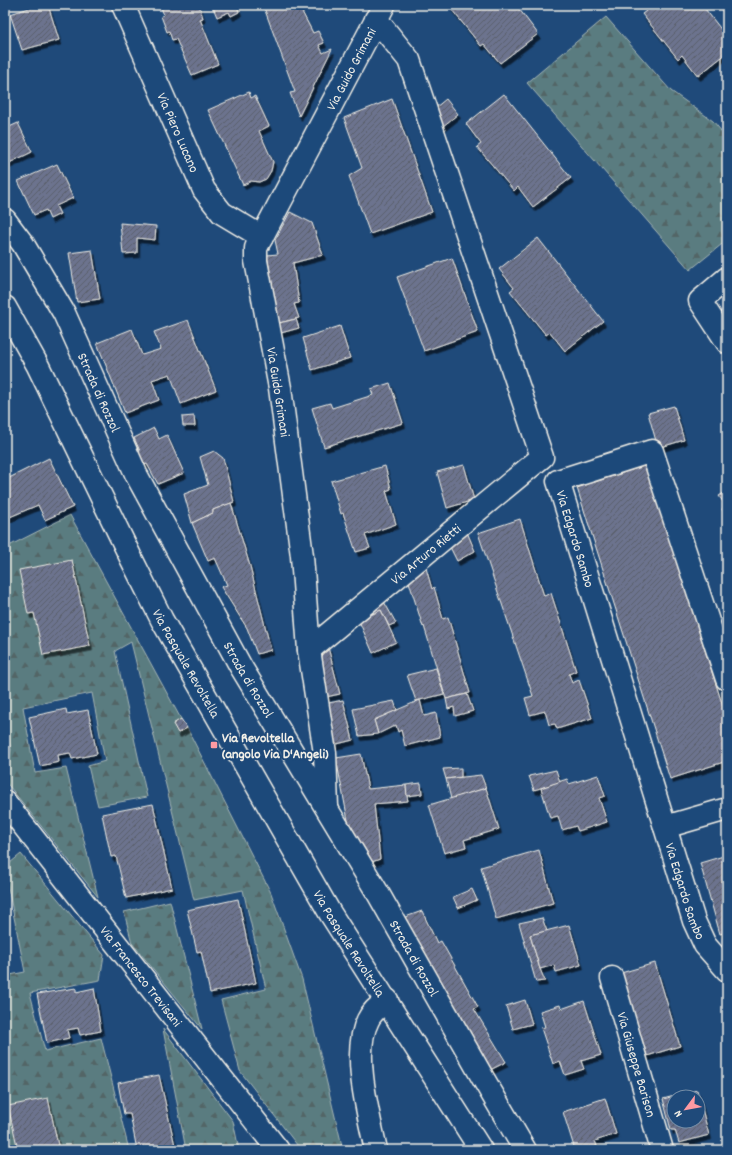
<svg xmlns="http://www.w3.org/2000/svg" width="732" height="1155" viewBox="0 0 732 1155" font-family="Dekko,sans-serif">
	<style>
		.forest { fill: url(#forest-firs); stroke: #a7b6b4 }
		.building { fill: url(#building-hatch); stroke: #f4f1e8; fill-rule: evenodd; filter: url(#shadow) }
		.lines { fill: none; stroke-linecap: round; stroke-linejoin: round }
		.minor-casing { stroke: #f4f1e8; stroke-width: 25 }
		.secondary-casing { stroke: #f4f1e8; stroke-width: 25 }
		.minor { stroke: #1f4a7a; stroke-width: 22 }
		.secondary { stroke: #1f4a7a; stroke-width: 22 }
		.poi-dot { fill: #ff9aa2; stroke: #1f4a7a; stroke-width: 1.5 }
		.labels { text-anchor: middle; stroke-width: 4; stroke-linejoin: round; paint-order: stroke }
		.street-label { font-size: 14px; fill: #f4f1e8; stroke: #1f4a7a }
		.poi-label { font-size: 14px; font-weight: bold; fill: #f4f1e8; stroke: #1f4a7a; text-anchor: start }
	</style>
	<defs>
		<pattern id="forest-firs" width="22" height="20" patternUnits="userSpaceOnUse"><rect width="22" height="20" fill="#5a7c80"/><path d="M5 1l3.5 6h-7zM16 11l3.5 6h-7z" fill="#526566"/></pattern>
		<pattern id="building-hatch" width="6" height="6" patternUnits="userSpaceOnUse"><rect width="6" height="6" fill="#6c738e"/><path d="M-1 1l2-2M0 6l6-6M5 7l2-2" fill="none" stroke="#5a5e6a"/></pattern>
		<filter id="shadow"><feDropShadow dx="2.5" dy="4.5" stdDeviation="0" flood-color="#0009"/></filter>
	</defs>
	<rect width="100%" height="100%" fill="#1f4a7a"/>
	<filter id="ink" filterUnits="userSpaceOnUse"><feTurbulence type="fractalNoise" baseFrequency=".025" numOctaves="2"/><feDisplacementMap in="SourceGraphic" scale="8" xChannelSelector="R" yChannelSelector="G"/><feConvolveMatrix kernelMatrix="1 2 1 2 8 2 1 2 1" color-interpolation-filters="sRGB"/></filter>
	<g filter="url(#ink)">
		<!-- forest -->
		<g class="forest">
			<polygon points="606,17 671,91 713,121 727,138 727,240 690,270 527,83"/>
			<polygon points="70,515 181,719 173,724 178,733 187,728 271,893 302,979 343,1150 301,1150 240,1071 221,1000 266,989 243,890 194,900 131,642 115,651 147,797 98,806 88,766 105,761 92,693 23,707 35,773 66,768 98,897 5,781 11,750 5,720 5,548"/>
			<polygon points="21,854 104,955 100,980 30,993 45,1051 101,1038 129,1150 5,1150 5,976 25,972 5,872 5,867"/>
			<polygon points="170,901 202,1029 132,943 124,912"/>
			<polygon points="163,1029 233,1121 239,1150 186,1150"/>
		</g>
		<!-- building -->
		<g class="building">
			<polygon points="39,5 48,5 59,40 22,50 10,14"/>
			<polygon points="160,5 199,5 203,18 200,19 218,64 192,75 176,39 172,40 169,31 167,32 161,16 164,15"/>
			<polygon points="212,5 237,5 239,12 231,16 229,12 217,17"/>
			<polygon points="263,5 301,5 299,6 313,33 318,31 324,43 319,45 323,53 332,49 299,116 290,93 295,92"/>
			<polygon points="448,5 516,5 538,34 500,63 484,44 481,46"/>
			<polygon points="642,5 702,5 727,37 727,53 698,76 682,55 678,59 642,14 646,11"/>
			<polygon points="249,92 251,98 255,96 269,126 259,131 273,162 271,171 266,179 259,182 251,181 243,185 208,110"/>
			<polygon points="504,94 571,178 533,207 518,187 514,191 477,147 481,144 466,124"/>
			<polygon points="392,99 432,212 370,234 349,176 362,168 344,118"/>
			<polygon points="446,99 458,114 437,131 430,112"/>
			<polygon points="18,123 32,152 5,165 5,129"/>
			<polygon points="57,164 73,198 56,206 60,214 50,219 46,210 34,215 18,181"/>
			<polygon points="290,212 312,223 323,255 293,263 299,303 294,304 299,318 279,323 267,255 278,254 275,240"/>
			<polygon points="120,223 156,226 155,240 137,238 137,253 123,254"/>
			<polygon points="538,238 603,321 565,351 550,332 546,335 510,291 514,288 499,269"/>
			<polygon points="92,250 100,299 77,302 69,253"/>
			<polygon points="452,258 478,332 424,351 397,277"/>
			<polygon points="296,319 299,328 281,333 279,323"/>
			<polygon points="188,320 216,390 181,404 170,374 152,380 159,400 125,413 97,343 132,329 142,355 161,349 154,332"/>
			<polygon points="340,326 350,358 312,370 303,338"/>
			<polygon points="390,383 403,423 324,447 312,408 330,403 332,408 373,395 371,389"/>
			<polygon points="674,406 684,440 658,448 648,413"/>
			<polygon points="194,416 195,426 183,426 182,417"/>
			<polygon points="154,428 159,439 167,435 184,473 158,484 147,464 142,466 136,454 140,451 134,438"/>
			<polygon points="214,451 223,458 234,502 213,510 213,513 192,523 184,494 208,485 200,457"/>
			<polygon points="49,458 73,507 45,520 38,505 5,519 5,480"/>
			<polygon points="464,465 474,500 447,508 437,472"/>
			<polygon points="646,465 727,719 727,761 670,779 577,488"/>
			<polygon points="385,466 391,489 386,491 396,524 365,535 370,548 356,552 343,513 341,514 331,481"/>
			<polygon points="727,491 727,517 722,509 726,506 719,496"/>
			<polygon points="231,503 250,566 271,650 257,654 247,628 221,587 227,585 215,558 208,561 192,523 213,513 213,510"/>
			<polygon points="520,519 544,596 551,593 576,671 569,674 572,683 579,680 592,718 557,729 555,724 549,725 545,711 530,715 525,698 533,696 478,533"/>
			<polygon points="467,532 475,551 457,561 450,547"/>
			<polygon points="72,560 90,646 43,655 34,613 28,614 19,570"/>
			<polygon points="426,568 432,589 434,587 443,619 448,617 470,693 446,699 424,626 423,627 409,582"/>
			<polygon points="383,600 396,623 389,626 381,610 373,614 371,609"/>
			<polygon points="381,610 396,642 373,653 359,621"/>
			<polygon points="328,647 340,694 321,698 315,667"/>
			<polygon points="436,668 444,694 416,701 407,675"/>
			<polygon points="467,694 473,711 455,716 454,707 448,709 446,699"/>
			<polygon points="343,700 353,740 333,745 324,704"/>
			<polygon points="420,700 424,716 436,713 440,737 405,746 401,730 398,732 396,725 378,734 374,720"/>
			<polygon points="394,701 397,710 374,720 378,734 359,736 353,709"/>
			<polygon points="66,709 67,714 88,710 97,754 72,759 70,753 58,755 59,762 40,766 29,717"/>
			<polygon points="181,719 187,728 178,733 173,724"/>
			<polygon points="361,754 368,789 406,785 407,796 408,801 374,804 380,859 369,863 350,831 336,758"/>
			<polygon points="461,768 461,777 446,779 443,769"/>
			<polygon points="556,770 560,782 534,790 529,776"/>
			<polygon points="481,775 486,788 451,799 446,779"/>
			<polygon points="598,775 605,796 599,798 607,822 578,831 576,826 562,830 558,816 550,818 541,788 567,779 569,784"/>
			<polygon points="421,783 422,794 407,796 406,785"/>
			<polygon points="486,788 499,829 464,840 466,847 444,853 429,805"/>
			<polygon points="153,804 172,888 126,898 116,856 111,857 102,814"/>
			<polygon points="539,850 553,903 496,919 481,867"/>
			<polygon points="727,855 727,932 720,934 700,863"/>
			<polygon points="472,889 477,900 458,908 453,897"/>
			<polygon points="238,899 256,983 210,993 201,951 197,952 187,910"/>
			<polygon points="422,911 437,943 441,941 478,1007 474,1009 506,1062 488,1071 400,919"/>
			<polygon points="542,918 547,931 530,935 540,969 545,981 536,982 519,923"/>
			<polygon points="569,925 581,965 556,972 554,965 540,969 530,935"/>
			<polygon points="655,963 680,1046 647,1056 621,973"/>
			<polygon points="76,988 76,992 94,988 101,1031 80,1035 78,1028 67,1030 69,1038 47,1043 37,994"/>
			<polygon points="525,1000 532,1024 513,1029 506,1006"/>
			<polygon points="584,1001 601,1055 581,1061 584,1069 565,1075 560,1061 553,1064 541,1028 545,1027 540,1011 560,1005 561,1009"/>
			<polygon points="159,1075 176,1150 137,1150 130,1114 124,1114 118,1083"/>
			<path d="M697 1090 709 1135 679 1143 675 1130H671L663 1099ZM674 1097H698V1121H674Z"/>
			<polygon points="48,1098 59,1150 18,1150 8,1106"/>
			<polygon points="605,1098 616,1134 595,1141 597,1146 586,1150 575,1150 563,1112"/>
		</g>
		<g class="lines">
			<defs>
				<g id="minor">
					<path id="s1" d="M123 5 204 190 222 213 262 237"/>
					<path id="s2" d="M5 220 23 244 64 313 137 476 241 667 379 895 484 1080 525 1150"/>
					<polyline points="727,278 700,301 727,342"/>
					<path id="s3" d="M309 650 542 457 409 60 376 19"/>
					<path id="s4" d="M727 679 652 451 558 481 665 827 727 809"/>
					<path id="s5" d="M5 802 278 1150"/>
					<path id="s6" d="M327 807 325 753 309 650 302 556 280 388 256 261V248L384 5"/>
					<path id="s7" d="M665 827 694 921 705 945 727 970"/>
					<path id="s8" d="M612 978 662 1150"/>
					<path d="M376 1150C369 1116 351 1052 368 1020 372 1011 380 1006 387 1000"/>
				</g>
				<g id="secondary">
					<path id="s9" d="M5 307 38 366 132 560 162 620 330 913 481 1150"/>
				</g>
			</defs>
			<!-- minor casing -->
			<use href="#minor" class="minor-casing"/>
			<!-- secondary casing -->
			<use href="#secondary" class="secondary-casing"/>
			<!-- minor -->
			<use href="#minor" class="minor"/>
			<!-- secondary -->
			<use href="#secondary" class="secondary"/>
		</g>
	</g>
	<!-- markers -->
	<rect class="poi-dot" x="210" y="741" width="8" height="8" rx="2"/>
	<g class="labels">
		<!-- street labels -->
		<g class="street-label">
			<text dy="5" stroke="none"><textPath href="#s6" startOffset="767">Via Guido Grimani</textPath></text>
			<text dy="5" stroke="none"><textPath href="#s1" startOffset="139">Via Piero Lucano</textPath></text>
			<text dy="5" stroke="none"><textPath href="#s2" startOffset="197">Strada di Rozzol</textPath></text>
			<text transform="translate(279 392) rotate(81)" y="5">Via Guido Grimani</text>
			<text dy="5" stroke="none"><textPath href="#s4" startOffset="399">Via Edgardo Sambo</textPath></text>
			<text dy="5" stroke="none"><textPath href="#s3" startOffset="151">Via Arturo Rietti</textPath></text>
			<text dy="5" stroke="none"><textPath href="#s9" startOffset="400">Via Pasquale Revoltella</textPath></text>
			<text dy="5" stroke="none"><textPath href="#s2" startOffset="521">Strada di Rozzol</textPath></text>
			<text dy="5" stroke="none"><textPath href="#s7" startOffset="67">Via Edgardo Sambo</textPath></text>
			<text dy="5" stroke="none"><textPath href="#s9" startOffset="724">Via Pasquale Revoltella</textPath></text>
			<text dy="5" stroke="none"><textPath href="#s2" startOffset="845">Strada di Rozzol</textPath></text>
			<text dy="5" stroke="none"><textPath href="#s5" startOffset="221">Via Francesco Trevisani</textPath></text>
			<text dy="5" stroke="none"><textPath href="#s8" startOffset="90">Via Giuseppe Barison</textPath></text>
		</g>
		<!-- poi labels -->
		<g class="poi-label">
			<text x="222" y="742">Via Revoltella<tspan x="222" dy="16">(angolo Via D'Angeli)</tspan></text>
		</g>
	</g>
	<!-- margin -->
	<rect width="732" height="1155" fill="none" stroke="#1f4a7a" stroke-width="20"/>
	<rect x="10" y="10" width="712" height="1135" fill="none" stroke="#f4f1e8" stroke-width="1.5" filter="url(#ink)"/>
	<!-- north arrow -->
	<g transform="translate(686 1109) rotate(238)"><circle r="19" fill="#1f4a7a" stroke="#748da6"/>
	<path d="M0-3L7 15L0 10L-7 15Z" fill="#ff9aa2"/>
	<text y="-6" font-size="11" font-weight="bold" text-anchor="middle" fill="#f4f1e8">N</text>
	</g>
</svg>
